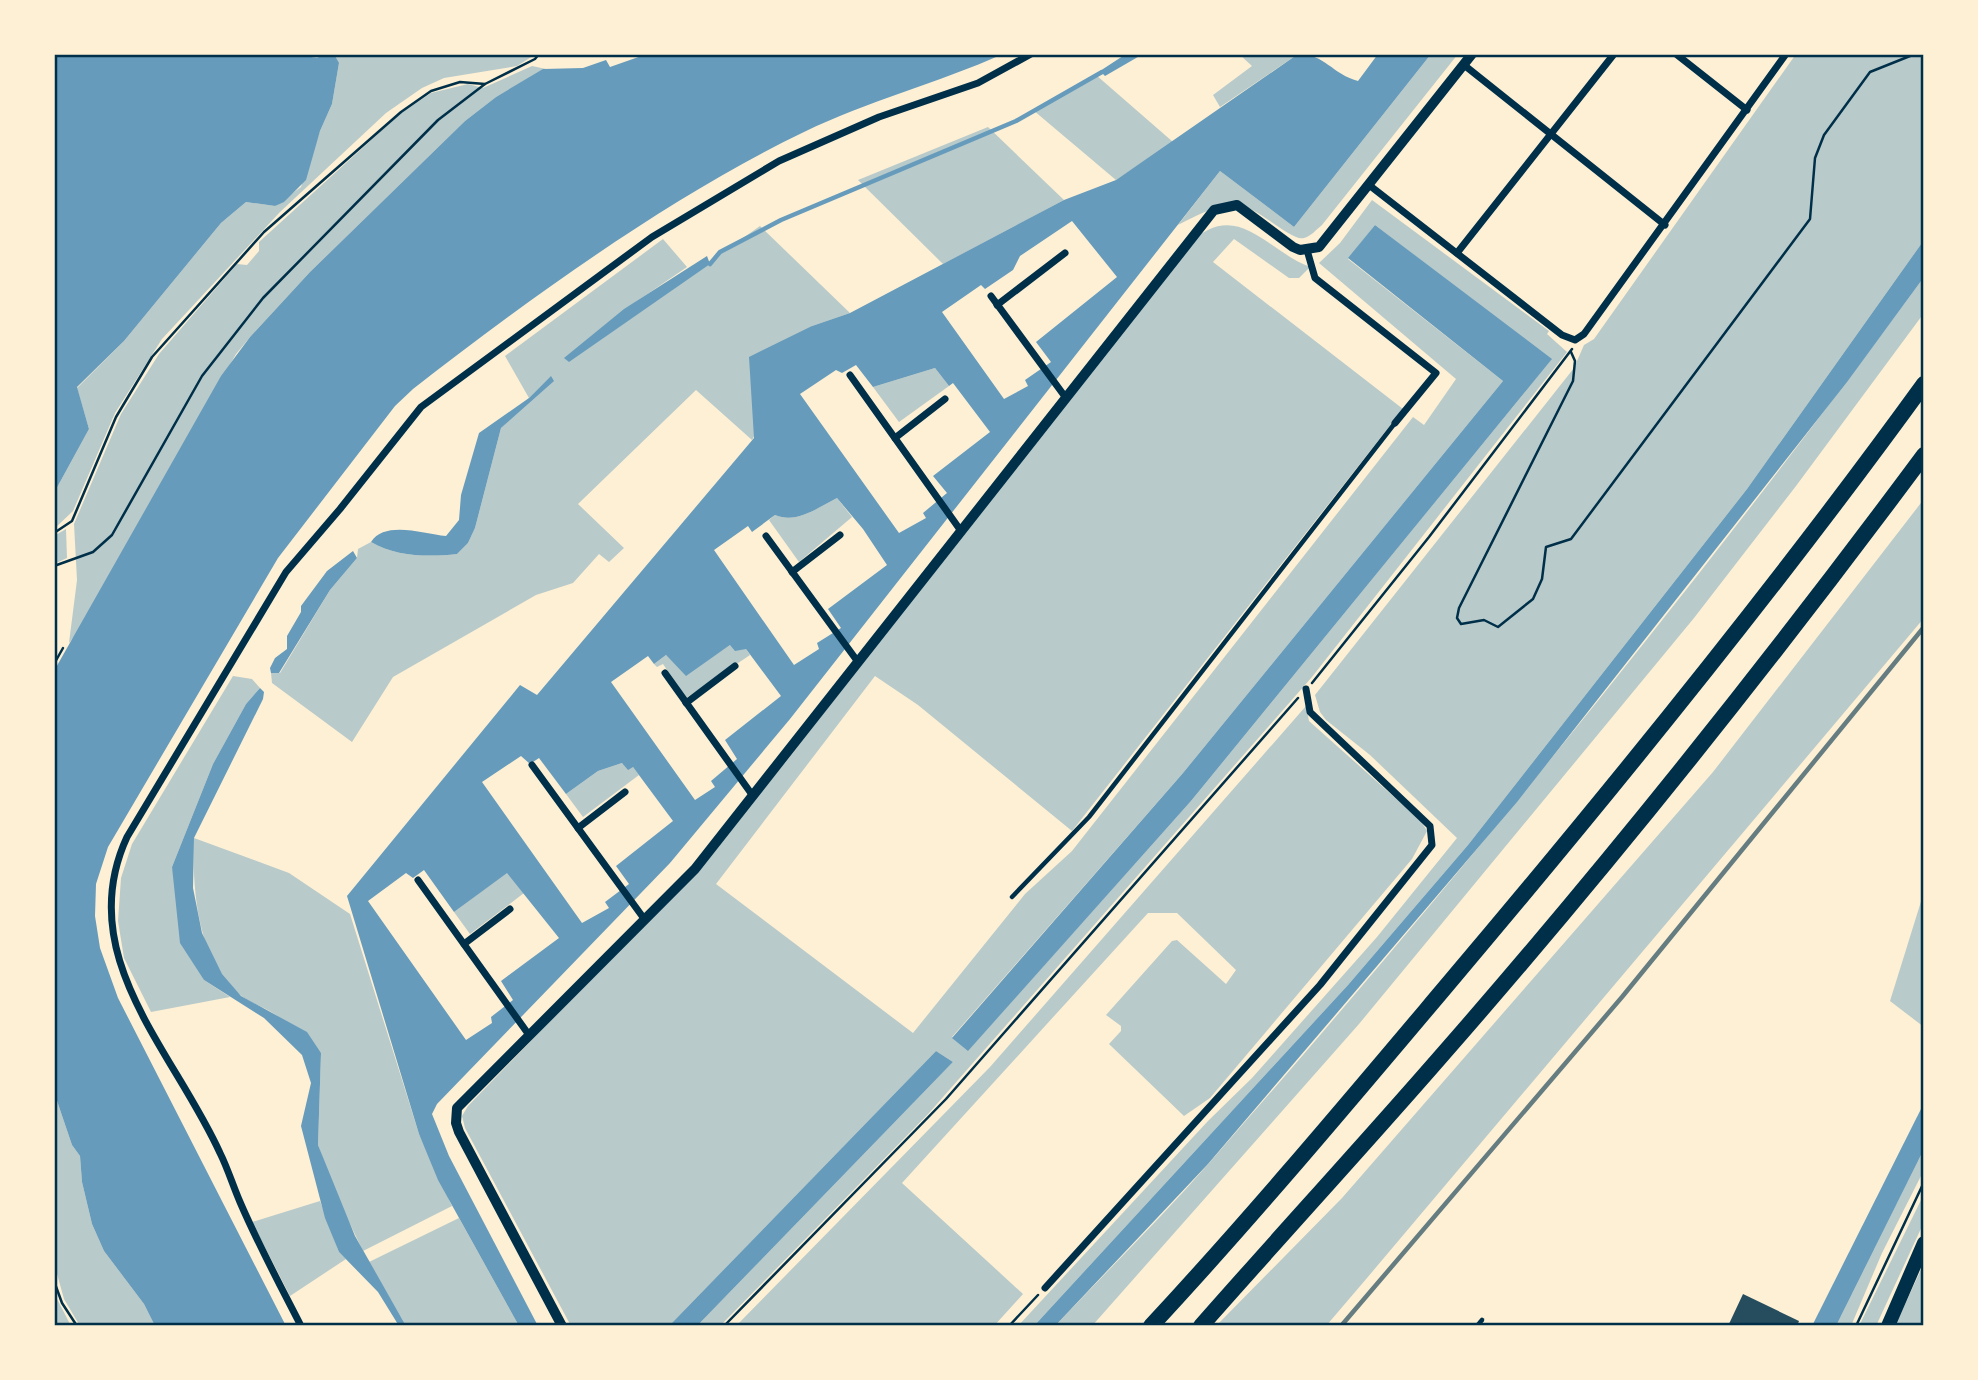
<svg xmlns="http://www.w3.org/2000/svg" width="1978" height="1380" viewBox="0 0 1978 1380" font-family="Figtree,sans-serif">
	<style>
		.green { fill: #b9caca; fill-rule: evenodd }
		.water { fill: #669bbc; fill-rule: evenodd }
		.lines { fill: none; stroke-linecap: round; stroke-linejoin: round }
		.stream { stroke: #669bbc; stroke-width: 4.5 }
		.building { fill: #264d5e }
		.path { stroke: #003049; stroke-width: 2.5 }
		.service { stroke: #003049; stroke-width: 4.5 }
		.minor { stroke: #003049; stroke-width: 7 }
		.tertiary { stroke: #003049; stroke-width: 10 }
		.trunk { stroke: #003049; stroke-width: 14 }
		.motorway { stroke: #003049; stroke-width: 16 }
		.rail { stroke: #657d81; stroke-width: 4.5 }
		.neatline { fill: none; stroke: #003049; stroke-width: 2.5 }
	</style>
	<rect width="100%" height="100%" fill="#fdf0d5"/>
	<!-- green -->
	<g class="green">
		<polygon points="295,54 536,54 517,66 444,78 422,88 386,113 280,212 162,339 115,413 73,511 54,529 54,493 89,429 77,388 124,341 221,223 246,202 275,206 301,187 320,131 332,104 339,63"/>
		<polygon points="1239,54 1298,54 1220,107 1213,95 1252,66"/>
		<path d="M1431 54H1458L1322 225C1317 229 1310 237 1304 238 1292 242 1259 208 1241 206 1217 203 1198 215 1178 225L1220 171 1294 227Z"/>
		<polygon points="1796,54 1924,54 1924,240 1747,489 1468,845 1348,985 1034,1326 1018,1326 1208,1121 1252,1078 1377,937 1457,838 1370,755 1326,720 1320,712 1315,695 1574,368 1584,345 1594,339"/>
		<polygon points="532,66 546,69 496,97 465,121 310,272 250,337 236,354 80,629 69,643 77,580 74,524 121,414 159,354 237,264 247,265 259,251 259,242 401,113 431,93 468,84 483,88"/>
		<polygon points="1096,75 1173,142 1116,180 1033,110"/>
		<polygon points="988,127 1064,200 943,264 858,180"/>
		<path d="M1372 200 1549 331 1547 334 1567 352 1312 677 929 1113 720 1326H697L953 1062 936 1051 669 1326H571L465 1128 462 1116 468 1106 703 863 785 763 1187 246C1236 196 1265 250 1310 267L1299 278H1289L1234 239 1213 262 1403 409 1072 831 918 705 875 676 716 884 913 1033 1025 894 1072 851 1413 417 1424 425 1456 379 1319 263 1340 243ZM1375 225 1551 360 1191 801 968 1050 952 1037 1183 773 1503 381 1348 259Z"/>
		<path d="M760 226 850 313 812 326 752 440 696 390 578 504 624 548 609 562 599 554 573 583 536 595 393 677 352 742 272 683 271 673H280L330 590 357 558 358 549 371 542C396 557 429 557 457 554L468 543 475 528 501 428 550 377 529 398 505 356 663 239 687 267 624 310 588 339 631 317Z"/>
		<path d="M1924 277V313L1796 486 1694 618 1359 1024 1092 1326H1055C1107 1271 1161 1218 1210 1162 1460 877 1700 582 1924 277Z"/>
		<polygon points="935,368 949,386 899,422 873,387"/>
		<path d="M837 498 852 517 799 562 769 520 775 515C797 524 817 508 837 498Z"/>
		<polygon points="1924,499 1924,618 1367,1278 1326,1326 1216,1326 1342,1198 1713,772"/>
		<polygon points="66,529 67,558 54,564 54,536"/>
		<polygon points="730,645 746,649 750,655 686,698 663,664 657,667 654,664 666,655 686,675"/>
		<polygon points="233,676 252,679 260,688 246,704 213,764 172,867 204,980 230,997 151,1012 124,958 118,921 121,878 132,844"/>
		<polygon points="1306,706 1309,721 1421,821 1427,831 1412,859 1210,1098 1184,1116 1109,1044 1121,1031 1121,1026 1106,1015 1172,941 1177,940 1226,984 1236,970 1177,913 1148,913 902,1183 1023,1294 994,1326 736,1326 990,1067"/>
		<polygon points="622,763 633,767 639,775 583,817 566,794 598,771"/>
		<path d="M194 838 289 873 350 914 419 1134 452 1206 363 1251 337 1197 318 1145 321 1053C306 1040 292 1026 276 1015 266 1008 253 1004 243 997 197 965 192 888 194 838Z"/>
		<polygon points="507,872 524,893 470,934 454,912"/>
		<polygon points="1924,892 1924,1027 1890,1001"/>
		<polygon points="54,1092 72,1145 80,1156 82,1182 92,1224 104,1251 144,1304 155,1326 80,1326 64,1299 54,1263"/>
		<polygon points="1924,1149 1924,1170 1882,1253 1851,1326 1836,1326"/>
		<polygon points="1924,1194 1924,1222 1876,1326 1859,1326"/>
		<polygon points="320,1201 339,1252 346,1259 290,1296 252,1222"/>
		<polygon points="459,1218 519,1326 406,1326 369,1262"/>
		<polygon points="1924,1263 1924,1326 1895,1326"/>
		<polygon points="54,1293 71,1326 54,1326"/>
	</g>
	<!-- water -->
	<g class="water">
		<polygon points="54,54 295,54 317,58 323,55 335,56 339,63 332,104 320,131 306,180 284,202 275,206 246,202 221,223 124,341 77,387 89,429 54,493"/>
		<path d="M647 54H1003C938 83 868 101 804 132 671 196 530 298 413 389L395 406 278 558 108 847 96 884 95 916 100 948 118 998 286 1326H155L144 1304 104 1251 92 1224 82 1182 80 1156 72 1145 54 1092V671L221 376 250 337 310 272 465 121 496 97 543 69 583 68 606 60 610 67Z"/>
		<polygon points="1126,54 1143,54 1105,76 1100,71"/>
		<path d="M1298 54C1325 54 1332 74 1358 81L1378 54H1431L1294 227 1220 171 790 719 670 863 437 1104 432 1114 449 1156 538 1326H519L438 1180 419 1134 347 896 520 685 537 695 754 438 749 357 812 326 850 313 1064 200 1116 180ZM1072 221 1117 277 1036 342 1051 362 1025 380 1028 386 1004 399 942 312 981 285 985 289 1013 270 1020 256ZM856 365 873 387 935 368 949 386 953 383 990 432 933 476 947 493 923 513 926 518 899 533 800 394 836 370 842 373ZM837 498 863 529 887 565 828 609 841 628 817 643 819 649 794 665 714 550 748 526 752 532 775 515C797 524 817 508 837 498ZM730 645 735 651 746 649 781 696 725 740 737 759 711 781 715 787 695 800 611 682 648 656 654 664 666 655 686 676ZM521 756 530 764 539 758 566 794 598 771 622 763 628 770 633 767 673 821 616 866 629 884 605 902 609 908 582 923 482 782ZM424 870 454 912 507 873 559 938 501 981 513 1000 491 1017 492 1023 466 1040 368 901 406 873 413 878Z"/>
		<polygon points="1375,225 1552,359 1191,801 968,1051 952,1038 1183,773 1503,381 1348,258"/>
		<polygon points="1924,240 1924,277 1847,382 1517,802 1208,1164 1055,1326 1034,1326 1348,985 1468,845 1747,489"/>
		<polygon points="707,256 710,264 569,362 564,358 624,309"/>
		<path d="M551 376 554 381 501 428 475 528 468 543 457 554C429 557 396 557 371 542 385 520 424 534 446 536L459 520 461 495 479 433 529 398Z"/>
		<polygon points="353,551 357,558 330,590 279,673 271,673 270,668 275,658 287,649 287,636 301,612 301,606 327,571"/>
		<polygon points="260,688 264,692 263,699 194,838 193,888 202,933 222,974 241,996 307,1032 321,1053 318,1145 355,1236 406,1326 399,1326 378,1292 339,1252 325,1218 301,1126 311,1083 302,1055 264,1018 204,980 180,943 172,867 213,764 246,704"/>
		<polygon points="936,1051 953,1062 697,1326 669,1326"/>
		<polygon points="1924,1103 1924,1149 1836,1326 1812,1326"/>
	</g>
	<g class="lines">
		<!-- stream -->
		<polyline class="stream" points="710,264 720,252 781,220 1016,121 1102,72"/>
	</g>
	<!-- building -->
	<polygon class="building" points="1743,1294 1799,1321 1797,1326 1728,1326"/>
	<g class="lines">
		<!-- path -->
		<g class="path">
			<polyline points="1571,352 1575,361 1573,381 1459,608 1457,618 1461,624 1484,620 1498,627 1533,599 1542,579 1546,547 1571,539 1810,219 1815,158 1824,135 1870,72 1915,54"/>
			<polyline points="54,533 72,521 116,417 152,357 264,232 401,112 431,91 460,82 485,84"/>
			<polyline points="54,566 93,552 112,535 202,376 263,298 438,120 485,84 535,59 539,54"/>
			<polyline points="54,664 63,648"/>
			<polyline points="1312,683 1429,537 1572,349"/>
			<polyline points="54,1281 62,1303 77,1326"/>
			<polyline points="724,1326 946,1099 1298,698"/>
			<polyline points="1009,1326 1038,1295"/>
			<polyline points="1856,1326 1924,1182"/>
		</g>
		<!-- service -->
		<g class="service">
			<polyline points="1012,897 1089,817 1395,423"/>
			<polyline points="1477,1326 1482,1320"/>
		</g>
		<!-- minor -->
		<g class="minor">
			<polyline points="1676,54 1747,110"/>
			<polyline points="1464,65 1665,225"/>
			<polyline points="1369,185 1562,335 1575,340 1584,334 1786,54"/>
			<polyline points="1307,250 1315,278 1436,373 1395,423"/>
			<polyline points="1457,253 1614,54"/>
			<polyline points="991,296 1066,398"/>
			<polyline points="997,305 1065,253"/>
			<polyline points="850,375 961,531"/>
			<polyline points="895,438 945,399"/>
			<polyline points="766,536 858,662"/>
			<polyline points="792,572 840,535"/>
			<polyline points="665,673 753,796"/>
			<polyline points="686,703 735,666"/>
			<polyline points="532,765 645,920"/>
			<polyline points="578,828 625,792"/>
			<polyline points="418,880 529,1035"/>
			<polyline points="464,944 510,909"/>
			<polyline points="1045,1288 1320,985 1432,845 1430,826 1310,712 1306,689"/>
			<path d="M301 1326C280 1285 258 1244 240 1202 233 1186 228 1169 220 1153 174 1051 72 956 127 837L286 572 340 509 421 407 652 237 779 161 879 117 978 83 1031 54"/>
		</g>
		<!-- tertiary -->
		<polyline class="tertiary" points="562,1326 459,1132 456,1123 457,1108 695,869 1214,210 1237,205 1293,247 1300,250 1319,247 1472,54"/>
		<!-- trunk -->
		<polyline class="trunk" points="1888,1326 1924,1243"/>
		<!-- motorway -->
		<g class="motorway">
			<path d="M1151 1326C1254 1215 1351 1099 1448 984 1613 789 1774 591 1924 384"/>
			<path d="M1201 1326C1281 1235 1363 1146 1443 1054 1612 861 1771 661 1924 455"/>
		</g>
		<!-- rail -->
		<polyline class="rail" points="1341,1326 1622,997 1924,627"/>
	</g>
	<!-- border -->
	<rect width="1978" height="1380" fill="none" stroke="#fdf0d5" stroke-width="112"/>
	<rect x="56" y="56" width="1866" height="1268" class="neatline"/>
</svg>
